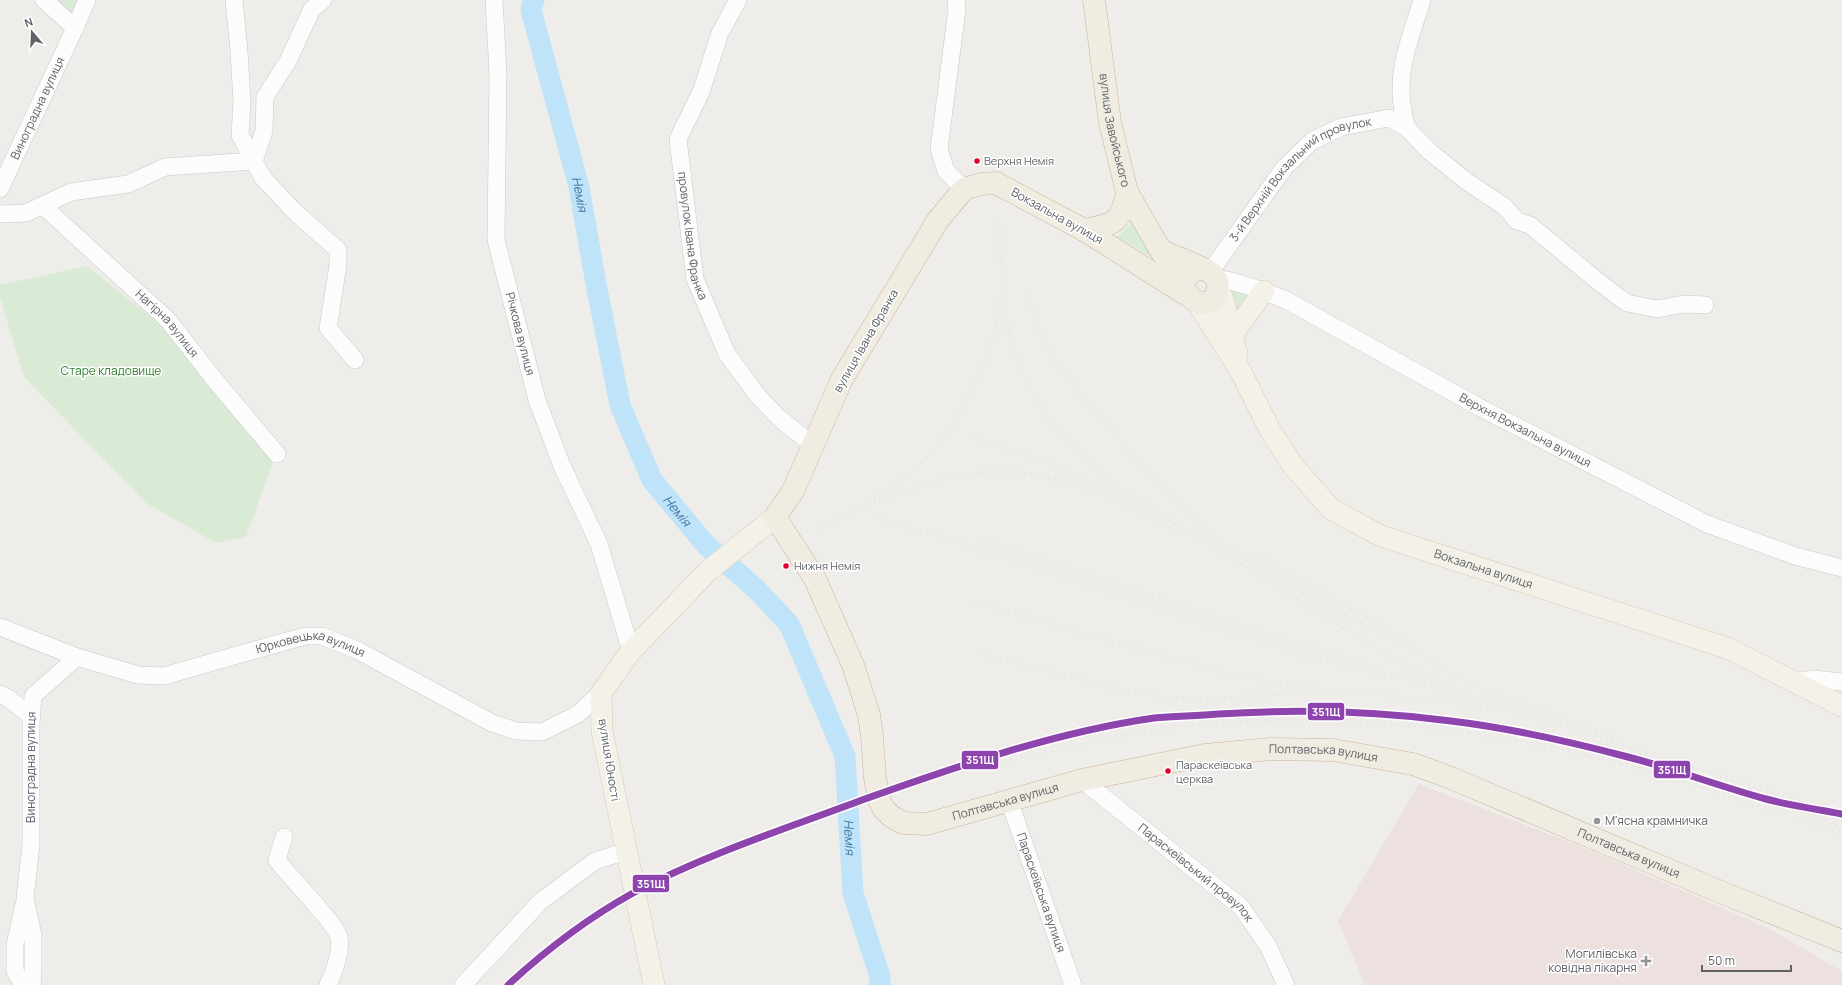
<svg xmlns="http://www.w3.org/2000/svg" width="1842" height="985" viewBox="0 0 1842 985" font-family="Manrope,sans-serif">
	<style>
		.medical { fill: #ede1df }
		.green { fill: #d9ead5 }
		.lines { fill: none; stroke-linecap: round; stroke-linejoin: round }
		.river { stroke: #bfe4f9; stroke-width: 21 }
		.minor-casing { stroke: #c9c9ca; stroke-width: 18 }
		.major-casing { stroke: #d7cbb7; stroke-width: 22 }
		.highway-casing { stroke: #c8b496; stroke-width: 23 }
		.minor { stroke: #fdfcfc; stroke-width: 17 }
		.major { stroke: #f4f1e9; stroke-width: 21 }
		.highway { stroke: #f1ece2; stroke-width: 22 }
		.rail { stroke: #e4e4e4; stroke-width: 3; stroke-dasharray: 1 5; stroke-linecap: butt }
		.rail-1-casing { stroke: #fff; stroke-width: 10 }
		.rail-1 { stroke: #8e44ad; stroke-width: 7 }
		.bus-dot { fill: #e4002b; stroke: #fff; stroke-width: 1.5 }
		.poi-dot { fill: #919396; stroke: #fff; stroke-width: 1.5 }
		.labels { text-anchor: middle; stroke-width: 3; stroke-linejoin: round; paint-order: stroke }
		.bus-label { font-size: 11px; fill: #5f6368; stroke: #fff; text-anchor: start }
		.street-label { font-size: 12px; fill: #5f6368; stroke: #fff }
		.park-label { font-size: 12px; fill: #358232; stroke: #fff }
		.poi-label { font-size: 12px; fill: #5f6368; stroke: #fff; text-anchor: start }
		.water-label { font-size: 13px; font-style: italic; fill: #3d76a3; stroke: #fff }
		.line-badge { stroke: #fff; stroke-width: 1.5 }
		.badge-label { font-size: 11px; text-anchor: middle; font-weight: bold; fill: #fff }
	</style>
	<rect width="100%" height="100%" fill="#efedea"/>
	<!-- medical -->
	<polygon class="medical" points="1419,784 1580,846 1768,928 1842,971 1842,985 1365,985 1338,921"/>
	<!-- green -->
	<g class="green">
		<polygon points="55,0 81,0 73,18"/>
		<polygon points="1134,221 1163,263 1117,237"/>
		<polygon points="87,266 158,323 273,462 246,537 216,543 146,503 24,377 0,297 0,285"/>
		<polygon points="1227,289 1252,294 1233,318"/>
	</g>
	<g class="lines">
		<!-- river -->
		<path class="river" id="s1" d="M534 0 531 10 579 187 596 284 620 405 652 480 706 545 756 589 789 624 845 756 853 893 880 977V985"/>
		<defs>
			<g id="minor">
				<polyline points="44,0 75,28 87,0"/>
				<polyline points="234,0 239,51 242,102 240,135 263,178 296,213 338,250 338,265 328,328 355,360"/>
				<path id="s2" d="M494 0 498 74 496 240 537 400 562 466 599 544 631 651"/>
				<path id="s3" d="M738 0 720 33 701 92 678 139 695 279 727 354 758 396 779 418 813 445"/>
				<polyline points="956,0 957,9 939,149 946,171 964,189"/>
				<path d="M1407 128C1392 79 1408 46 1422 0"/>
				<path id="s4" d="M0 189 75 28"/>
				<path id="s5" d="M43 206 168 320 214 379 277 454"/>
				<polyline points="0,214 26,213 71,192 128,184 165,167 254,161 264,131 265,97 288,61 312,9 323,0"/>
				<path id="s6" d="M1210 272 1284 168 1312 141 1341 127 1389 118 1407 128 1429 151 1466 181 1505 207 1517 221 1530 225 1600 283 1627 303 1657 309 1684 304 1705 305"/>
				<path id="s7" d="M1216 278C1240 282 1263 291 1286 300L1479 407 1707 524 1795 556 1842 568"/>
				<path id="s8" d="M0 627 77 657 138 675 164 676 283 642 306 636H322L357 650 492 723 516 731 542 732 578 714 601 693"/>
				<polyline points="1792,682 1814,679 1842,682"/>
				<polyline points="0,694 8,698 32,717"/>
				<path id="s9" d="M1082 780 1241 907 1268 946 1286 985"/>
				<path id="s10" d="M1009 800 1073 985"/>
				<path d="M284 837 277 860C289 877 335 922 339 937 342 952 334 972 328 985"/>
				<polyline points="23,985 15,971 15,945 24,904"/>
				<path id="s11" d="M32 985 33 972V935L25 898 31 845V723L33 696 77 657"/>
				<polyline points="463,985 541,901 595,861 626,851"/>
			</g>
			<g id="major">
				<polyline points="1218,287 1223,299 1237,354"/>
				<path id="s12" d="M1197 302 1241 372 1270 430 1294 467 1331 509 1381 536 1727 648 1842 706"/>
				<polyline points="1232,335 1264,291"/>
				<polyline points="654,985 602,731 601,693 631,651 708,571 775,517"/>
			</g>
			<g id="highway">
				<path id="s13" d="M1094 0 1110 123 1127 192 1161 251 1175 271 1185 281"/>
				<path d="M1084 230C1114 224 1121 224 1127 192"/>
				<path d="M1162 251C1171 255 1208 269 1212 274 1217 278 1219 284 1217 291 1206 326 1159 276 1202 269"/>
				<path id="s14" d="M1187 295 1084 230 996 183 981 184 964 189 938 220 842 379 793 491 775 517 815 579 853 665 869 715 872 736 875 778 879 799 883 808 891 816 903 823 927 824 1082 780 1205 755 1271 749 1333 750 1413 764 1451 778 1728 895 1842 941"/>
			</g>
		</defs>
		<!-- minor casing -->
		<use href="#minor" class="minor-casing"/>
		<!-- major casing -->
		<use href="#major" class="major-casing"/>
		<!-- highway casing -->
		<use href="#highway" class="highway-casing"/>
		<!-- minor -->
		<use href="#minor" class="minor"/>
		<!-- major -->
		<use href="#major" class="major"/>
		<!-- highway -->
		<use href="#highway" class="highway"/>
		<!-- rail -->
		<g class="rail">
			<path d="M999 221C1002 277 1002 339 1030 390 1077 476 1171 520 1251 570 1307 604 1362 642 1421 673 1438 682 1455 690 1472 698L1841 814"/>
			<path d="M1025 294C1034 320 1045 346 1061 368 1077 391 1096 412 1115 434 1153 478 1195 520 1240 558"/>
			<path d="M969 435C1023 454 1077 473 1128 498"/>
			<path d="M862 507C901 493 939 478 981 473 1050 464 1119 503 1179 531"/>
			<polyline points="875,516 1305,656 1406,679"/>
			<path d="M822 529C849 514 879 500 903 479 958 432 991 368 1000 296"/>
			<polyline points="976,538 1286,641 1381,668"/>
			<polyline points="1237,551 1306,593 1415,653"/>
			<polyline points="1257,554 1385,628 1448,672 1485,690 1515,702 1622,740"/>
			<polyline points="974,602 1216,671 1262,681 1320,689"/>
			<polyline points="983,655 1130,692 1159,697 1210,699 1287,694 1369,694 1442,701 1491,708"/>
			<polyline points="1402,677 1448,691"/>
			<polyline points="1641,756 1682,772"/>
			<path d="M945 772C975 766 1006 761 1036 754 1085 744 1134 731 1185 726 1322 712 1462 725 1596 757 1679 778 1760 807 1842 833"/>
			<polyline points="1769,800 1810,814 1842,827"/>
		</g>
		<defs>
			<path id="rail-1" d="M508 985C546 950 588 918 633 893 706 854 785 829 862 800 955 767 1056 732 1154 718 1175 716 1197 716 1218 714 1295 709 1374 711 1451 721 1509 728 1567 741 1624 756 1672 768 1718 786 1766 799 1791 806 1817 809 1842 814"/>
		</defs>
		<!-- rail-1 casing -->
		<use href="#rail-1" class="rail-1-casing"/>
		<!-- rail-1 -->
		<use href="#rail-1" class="rail-1"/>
	</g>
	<!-- markers -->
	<g class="bus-dot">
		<circle cx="977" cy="161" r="3.5"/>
		<circle cx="786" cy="566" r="3.5"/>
		<circle cx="1168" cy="771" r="3.5"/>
	</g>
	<g class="poi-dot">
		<circle cx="1597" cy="821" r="4"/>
		<path d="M1644 955h4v4h4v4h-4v4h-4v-4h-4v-4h4z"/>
	</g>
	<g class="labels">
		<!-- bus labels -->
		<g class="bus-label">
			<text x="984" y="165">Верхня Немія</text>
			<text x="794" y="570">Нижня Немія</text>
			<text x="1176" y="769">Параскеївська<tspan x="1176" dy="14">церква</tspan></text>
		</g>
		<!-- street labels -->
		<g class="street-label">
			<text dy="4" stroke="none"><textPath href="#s4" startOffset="89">Виноградна вулиця</textPath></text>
			<text dy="4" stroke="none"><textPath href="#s13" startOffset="132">вулиця Завойського</textPath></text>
			<text dy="4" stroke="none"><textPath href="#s6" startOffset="134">3-й Верхній Вокзальний провулок</textPath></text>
			<text transform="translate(1057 216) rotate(29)" y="4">Вокзальна вулиця</text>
			<text dy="4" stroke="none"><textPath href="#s3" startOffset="250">провулок Івана Франка</textPath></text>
			<text dy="4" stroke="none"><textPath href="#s5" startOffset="171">Нагірна вулиця</textPath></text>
			<text dy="4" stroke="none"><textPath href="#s2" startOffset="337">Річкова вулиця</textPath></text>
			<text transform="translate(866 341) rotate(-60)" y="4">вулиця Івана Франка</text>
			<text dy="4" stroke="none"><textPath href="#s7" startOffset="346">Верхня Вокзальна вулиця</textPath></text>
			<text dy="4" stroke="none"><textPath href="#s12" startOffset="412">Вокзальна вулиця</textPath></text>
			<text dy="4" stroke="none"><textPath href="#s8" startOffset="325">Юрковецька вулиця</textPath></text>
			<text dy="4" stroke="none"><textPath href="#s14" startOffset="1404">Полтавська вулиця</textPath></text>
			<text transform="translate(609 760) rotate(81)" y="4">вулиця Юності</text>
			<text dy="4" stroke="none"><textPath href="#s11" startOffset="219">Виноградна вулиця</textPath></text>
			<text dy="4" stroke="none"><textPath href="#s14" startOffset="1080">Полтавська вулиця</textPath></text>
			<text dy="4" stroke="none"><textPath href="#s14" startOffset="1728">Полтавська вулиця</textPath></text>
			<text dy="4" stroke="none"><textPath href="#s9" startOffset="147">Параскеївський провулок</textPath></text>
			<text dy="4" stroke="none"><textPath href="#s10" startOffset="98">Параскеївська вулиця</textPath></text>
		</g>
		<!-- park labels -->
		<g class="park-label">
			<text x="111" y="375">Старе кладовище</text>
		</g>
		<!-- poi labels -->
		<g class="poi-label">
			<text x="1605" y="825">М'ясна крамничка</text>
			<text x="1637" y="958" text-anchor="end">Могилівська<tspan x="1637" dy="14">ковідна лікарня</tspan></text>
		</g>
		<!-- water labels -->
		<g class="water-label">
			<text dy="5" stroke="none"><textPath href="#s1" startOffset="201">Немія</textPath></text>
			<text dy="5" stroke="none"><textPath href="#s1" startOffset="537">Немія</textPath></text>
			<text dy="5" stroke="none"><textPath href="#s1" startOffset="921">Немія</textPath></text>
		</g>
	</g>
	<g class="line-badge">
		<rect x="1307" y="702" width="38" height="19" rx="4" fill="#8e44ad"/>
		<rect x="961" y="750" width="38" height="20" rx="4" fill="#8e44ad"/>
		<rect x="1653" y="760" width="38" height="19" rx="4" fill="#8e44ad"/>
		<rect x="632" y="874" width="38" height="19" rx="4" fill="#8e44ad"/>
	</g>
	<g class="badge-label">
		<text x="1326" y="716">351Щ</text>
		<text x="980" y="764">351Щ</text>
		<text x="1672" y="774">351Щ</text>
		<text x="651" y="888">351Щ</text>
	</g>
	<!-- north arrow -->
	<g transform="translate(32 32) rotate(341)" stroke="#ffffff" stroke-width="3" paint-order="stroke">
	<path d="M0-3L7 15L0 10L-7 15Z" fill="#5f6368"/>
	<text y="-6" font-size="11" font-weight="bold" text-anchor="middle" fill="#5f6368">N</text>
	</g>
	<!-- scale -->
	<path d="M1702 965v6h89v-6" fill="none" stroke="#5f6368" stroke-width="2"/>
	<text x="1708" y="965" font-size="12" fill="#5f6368" stroke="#ffffff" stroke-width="3" paint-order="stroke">50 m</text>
</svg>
